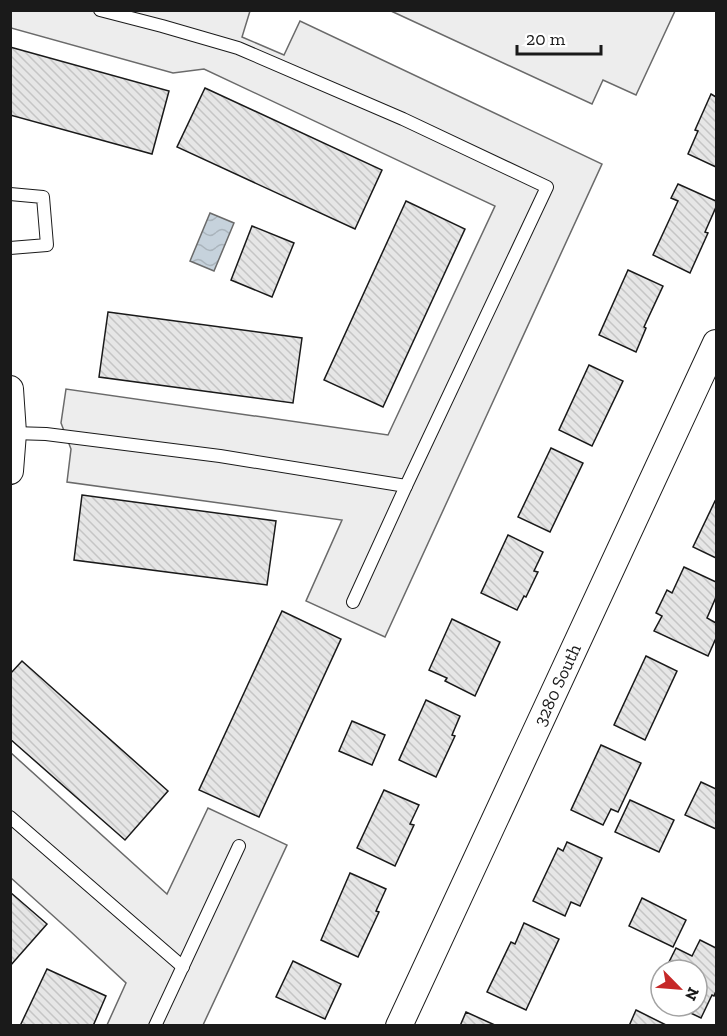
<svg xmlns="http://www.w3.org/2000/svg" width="727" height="1036" viewBox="0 0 727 1036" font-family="'Zilla Slab',serif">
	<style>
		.parking { fill: #ededed; stroke: #6a6a6a; stroke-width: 1.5 }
		.water { fill: url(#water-waves); stroke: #6a6a6a; stroke-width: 1.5 }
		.building { fill: url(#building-back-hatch); stroke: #1a1a1a; stroke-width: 1.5 }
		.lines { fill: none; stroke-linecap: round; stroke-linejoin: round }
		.lane-casing { stroke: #1a1a1a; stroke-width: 14 }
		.street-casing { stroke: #1a1a1a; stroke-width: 28 }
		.lane { stroke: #fff; stroke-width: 12 }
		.street { stroke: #fff; stroke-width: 26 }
		.labels { text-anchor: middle; stroke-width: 4.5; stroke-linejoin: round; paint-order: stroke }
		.street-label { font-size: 18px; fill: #1a1a1a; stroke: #fff }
	</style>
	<defs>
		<pattern id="water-waves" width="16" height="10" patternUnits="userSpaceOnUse" patternTransform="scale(1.5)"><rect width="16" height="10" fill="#c6d2dc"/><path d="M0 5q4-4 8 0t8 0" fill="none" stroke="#aab4bc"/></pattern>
		<pattern id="building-back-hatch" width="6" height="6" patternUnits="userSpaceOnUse" patternTransform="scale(1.5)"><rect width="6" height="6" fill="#e6e6e6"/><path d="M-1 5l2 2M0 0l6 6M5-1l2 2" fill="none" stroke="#c5c5c5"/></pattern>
	</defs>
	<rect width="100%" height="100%" fill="#fff"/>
	<!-- parking -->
	<g class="parking">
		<polygon points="10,11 250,11 242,37 284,55 300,21 602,164 385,637 306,601 342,520 67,482 71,449 61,423 66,389 388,435 495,206 204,69 173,73 11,28"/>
		<polygon points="391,11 675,11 636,95 603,80 592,104"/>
		<polygon points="10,752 167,894 208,808 287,845 203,1025 107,1025 126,983 70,931 11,878"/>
	</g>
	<!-- water -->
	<polygon class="water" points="210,213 234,223 214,271 190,261"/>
	<!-- building -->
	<g class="building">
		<polygon points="10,47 169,91 152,154 10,115"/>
		<polygon points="205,88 382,170 355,229 177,147"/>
		<polygon points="711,94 716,97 716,167 688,154 698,131 695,130"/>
		<polygon points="678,184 716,201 716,207 705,232 708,233 690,273 653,255 678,201 671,198"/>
		<polygon points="406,201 465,229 383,407 324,380"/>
		<polygon points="252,226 294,243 272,297 231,280"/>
		<polygon points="628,270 663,286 644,327 646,328 636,352 599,335"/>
		<polygon points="108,312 302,338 293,403 99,377"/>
		<polygon points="589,365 623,381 592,446 559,430"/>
		<polygon points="551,448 583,463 550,532 518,517"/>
		<polygon points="82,495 276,521 267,585 74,560"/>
		<polygon points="715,501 716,502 716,558 693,547"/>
		<polygon points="508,535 543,552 534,571 538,572 526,597 524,596 517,610 481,593"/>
		<polygon points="684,567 716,582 716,597 707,618 716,623 716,638 708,656 654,631 662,616 656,613 667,590 672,593"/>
		<polygon points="282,611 341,639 259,817 199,790"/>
		<polygon points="452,619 500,642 475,696 445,681 447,678 429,670"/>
		<polygon points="646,656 677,671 645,740 614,725"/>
		<polygon points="22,661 168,791 125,840 10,739 10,674"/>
		<polygon points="426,700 460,716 452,735 455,736 436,777 399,760"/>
		<polygon points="352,721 385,735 372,765 339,751"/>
		<polygon points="601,745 641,763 618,812 611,809 603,825 571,810"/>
		<polygon points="701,782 716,789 716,829 685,815"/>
		<polygon points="384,790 419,805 410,824 414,825 395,866 357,848"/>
		<polygon points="630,800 674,820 659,852 615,832"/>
		<polygon points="567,842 602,858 580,906 571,902 565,916 533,901 558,848 563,851"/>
		<polygon points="350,873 386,889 376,911 379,912 358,957 321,940"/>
		<polygon points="10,892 47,924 10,966"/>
		<polygon points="642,898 686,920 673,947 629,926"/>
		<polygon points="524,923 559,939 526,1010 487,992 511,942 515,944"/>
		<polygon points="700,940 716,948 716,991 714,996 712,995 701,1018 676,1006 697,1006 697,970 665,970 676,948 692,956"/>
		<polygon points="293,961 341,984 325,1019 276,997"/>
		<polygon points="47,969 106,996 93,1026 20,1026"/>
		<polygon points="661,979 661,999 653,995"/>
		<polygon points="636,1010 668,1026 629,1026"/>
		<polygon points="466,1012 497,1026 460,1026"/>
	</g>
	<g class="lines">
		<defs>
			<g id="lane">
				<polyline points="100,10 162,26 238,48 403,119 547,187 406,486 353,602"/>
				<polyline points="10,194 43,197 47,245 10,248"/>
				<polyline points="13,433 46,434 220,456 406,486"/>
				<polyline points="10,817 183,967"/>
				<polyline points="155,1026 239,846"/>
			</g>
			<g id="street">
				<polyline points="10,389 13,433 10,471"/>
				<path id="s1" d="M399 1026 716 343"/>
			</g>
		</defs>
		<!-- lane casing -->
		<use href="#lane" class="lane-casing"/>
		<!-- street casing -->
		<use href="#street" class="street-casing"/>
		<!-- lane -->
		<use href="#lane" class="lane"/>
		<!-- street -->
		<use href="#street" class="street"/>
	</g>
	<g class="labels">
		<!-- street labels -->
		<g class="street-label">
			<text dy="6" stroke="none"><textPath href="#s1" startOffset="376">3280 South</textPath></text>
		</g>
	</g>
	<!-- border -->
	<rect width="727" height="1036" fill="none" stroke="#1a1a1a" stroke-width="24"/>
	<!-- north arrow -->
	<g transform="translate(679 988) rotate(115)"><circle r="28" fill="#ffffff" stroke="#a3a3a3" stroke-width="1.5"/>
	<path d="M0-4.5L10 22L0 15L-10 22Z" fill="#c62828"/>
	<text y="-9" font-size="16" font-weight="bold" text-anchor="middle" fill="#1a1a1a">N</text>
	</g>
	<!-- scale -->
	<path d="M517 45v9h84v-9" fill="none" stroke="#1a1a1a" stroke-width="3"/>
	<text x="526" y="45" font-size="18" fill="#1a1a1a" stroke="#ffffff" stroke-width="4.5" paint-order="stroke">20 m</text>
</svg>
